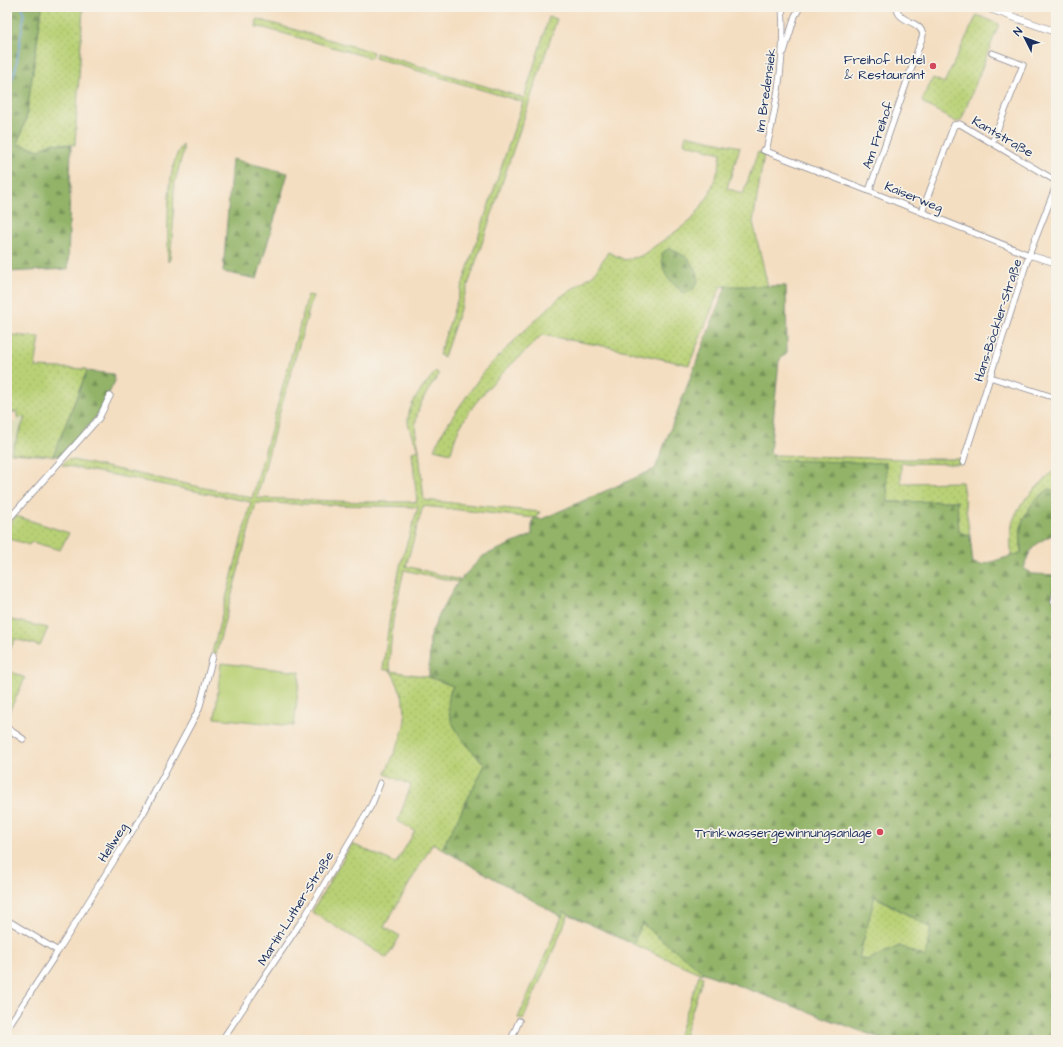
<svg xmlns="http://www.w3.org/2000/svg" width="1063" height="1047" viewBox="0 0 1063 1047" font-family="'Architects Daughter',sans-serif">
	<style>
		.built { fill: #deddbb }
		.grass { fill: url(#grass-dots); stroke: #6a806a }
		.forest { fill: url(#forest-firs); stroke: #567162; fill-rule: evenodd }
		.garden { fill: #b9d176; stroke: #6a806a }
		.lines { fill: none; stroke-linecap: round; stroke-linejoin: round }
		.stream { stroke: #7baae5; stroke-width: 1.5 }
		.minor-casing { stroke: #888690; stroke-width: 7 }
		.major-casing { stroke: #888690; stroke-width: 8 }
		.minor { stroke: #fff; stroke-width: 5.5 }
		.major { stroke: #fff; stroke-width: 7 }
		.poi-dot { fill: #d1495b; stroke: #f7f3e8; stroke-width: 1.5 }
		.labels { text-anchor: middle; stroke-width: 3.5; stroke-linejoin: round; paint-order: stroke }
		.poi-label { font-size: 13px; fill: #1b2f5e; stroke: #f7f3e8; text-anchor: end }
		.street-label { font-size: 13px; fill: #1b2f5e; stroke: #f7f3e8 }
	</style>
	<defs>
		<pattern id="grass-dots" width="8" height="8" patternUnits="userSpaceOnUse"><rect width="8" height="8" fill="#b9d176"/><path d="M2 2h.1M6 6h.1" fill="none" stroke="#9eb468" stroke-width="1.8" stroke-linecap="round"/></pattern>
		<pattern id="forest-firs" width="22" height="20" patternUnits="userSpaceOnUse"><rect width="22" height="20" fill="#92b367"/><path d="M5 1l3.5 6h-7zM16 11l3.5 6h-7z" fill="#769258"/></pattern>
	</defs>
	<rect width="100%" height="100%" fill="#f7f3e8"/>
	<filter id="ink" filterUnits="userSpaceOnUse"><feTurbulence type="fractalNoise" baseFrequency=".025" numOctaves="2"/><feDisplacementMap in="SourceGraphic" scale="8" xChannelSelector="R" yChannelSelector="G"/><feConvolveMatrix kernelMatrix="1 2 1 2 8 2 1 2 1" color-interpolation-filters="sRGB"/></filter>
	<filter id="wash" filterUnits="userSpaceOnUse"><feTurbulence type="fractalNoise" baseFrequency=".012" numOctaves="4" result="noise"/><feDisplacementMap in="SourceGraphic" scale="16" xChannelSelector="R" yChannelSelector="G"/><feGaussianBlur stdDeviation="0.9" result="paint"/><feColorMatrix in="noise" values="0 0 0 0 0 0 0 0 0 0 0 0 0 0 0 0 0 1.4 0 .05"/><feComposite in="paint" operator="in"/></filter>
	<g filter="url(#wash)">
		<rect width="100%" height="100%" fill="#f4dec1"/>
		<!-- built -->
		<polygon class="built" points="17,417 25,418 11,453 7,452 7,422 15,423"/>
		<!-- grass -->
		<g class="grass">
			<polygon points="42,7 83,7 75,145 51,143 40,150 17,144 26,119"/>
			<polygon points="977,15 999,24 961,121 956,122 923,103 922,100 933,78 944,83"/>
			<polygon points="549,17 557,19 444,357 439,355 523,102 375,58 376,53 524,98"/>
			<polygon points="257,19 373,52 371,58 264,28 256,27"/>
			<path d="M686 135 740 147 727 188 743 194 758 152 764 154 753 222 768 287 721 286 689 365 609 347 542 335C509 368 460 406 451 453L434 449 441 435 455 413 485 370 521 334 559 298 594 274 608 252 625 260 641 256 692 220 709 195 719 168 721 153 684 143Z"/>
			<path d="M183 145V152L174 186 173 227 170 259 168 262C168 237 165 162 183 145Z"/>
			<path d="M308 295 313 296 276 425 257 498 362 502H417L412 452 419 450C415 441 409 432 408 422 407 404 426 384 436 371L439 375C429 388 418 404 416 421 414 432 418 441 419 451 421 468 422 484 424 500L540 512 535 518 423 506 406 566 460 580 458 582 404 570 393 620 389 664 391 671 429 677 453 686 449 694 470 749 485 765 442 849 433 843 384 927 400 936 387 958 312 912 352 844 396 863 415 831 398 821 411 785 385 774C392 757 407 730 405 712 404 697 398 684 391 671L383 669 390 616 400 566 418 507 256 503 216 654 212 653 251 502 62 465 68 459 252 498Z"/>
			<polygon points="7,335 40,337 35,367 86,369 87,371 53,456 11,453 25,418 17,417 17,412 12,412 11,415 7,415 7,383 9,366 7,365"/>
			<polygon points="773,455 907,459 960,459 960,464 901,463 901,483 962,482 970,536 959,532 956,501 887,502 774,460"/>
			<path d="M1056 468V492L1050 489C1036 497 1024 511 1021 528 1020 536 1021 545 1021 553L1011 556C1011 545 1010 532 1013 521 1020 499 1041 485 1056 468Z"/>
			<polygon points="16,516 69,533 60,550 32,542 29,545 7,538 7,527"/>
			<polygon points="7,619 48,628 40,646 15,639 7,656"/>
			<polygon points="7,670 25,678 7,716"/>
			<polygon points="874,896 931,928 925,958 900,946 867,960 859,958"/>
			<polygon points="564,912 569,914 523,1020 518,1018"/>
			<polygon points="642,924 703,971 702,974 633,944"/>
			<polygon points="699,975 703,977 684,1036 684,1040 674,1040 680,1031"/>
		</g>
		<!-- forest -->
		<g class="forest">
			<polygon points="7,7 42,7 26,119 17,144 40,150 51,143 71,145 68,269 7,272"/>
			<polygon points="232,159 288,173 257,279 223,272"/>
			<path d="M670 248 688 258 694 267 699 278 693 290 684 294C668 279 662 276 662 253Z"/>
			<path d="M726 286H786L787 352 779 361 770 452 773 455 774 460 886 463 888 502 957 501 959 532 970 536 973 563 981 565 1021 553C1021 545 1020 536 1021 528 1024 511 1036 497 1050 489L1056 492V533C1036 543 1029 547 1024 569L1032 574 1056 575 1053 599 1056 601V1040H885L704 973 642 924 633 944 564 912 562 917 442 849 485 765C465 742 437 718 453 686L429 677 430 636 442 609 458 582 483 556 532 535V521L535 518 542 519 655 469ZM875 896 931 928 925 957 900 946 867 960 859 958Z"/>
			<polygon points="87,371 113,374 115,381 98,415 67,451 60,456 53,456"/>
		</g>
		<!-- garden -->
		<polygon class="garden" points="221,663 300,672 294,726 215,718"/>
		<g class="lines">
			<!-- stream -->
			<polyline class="stream" points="7,95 16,67 24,15 22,7"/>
		</g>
	</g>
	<g filter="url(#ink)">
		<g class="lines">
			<defs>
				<g id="minor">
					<polyline points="784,52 795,16 800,7"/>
					<polyline points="992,53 1023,65 992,143"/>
					<polyline points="763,150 869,191 1029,255 1056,263"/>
					<path d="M766 151C777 105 786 55 782 7"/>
					<path d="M869 191 923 35C921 20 897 23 897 7"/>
					<polyline points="922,212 954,125 960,124 1056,181"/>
					<polyline points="990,377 1056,398"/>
					<polyline points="963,462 1029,255 1056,186"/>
					<polyline points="7,521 99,418 110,396"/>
					<polyline points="1054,602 1056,591"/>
					<polyline points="7,728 23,739"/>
					<polyline points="7,920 58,951"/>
					<polyline points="7,1028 58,951 144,812 199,709 213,656"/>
					<polyline points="222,1040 307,913 372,804 380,783"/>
					<polyline points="511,1040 519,1021"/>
				</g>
				<polyline id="major" points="985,7 1056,32"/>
			</defs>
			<!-- minor casing -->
			<use href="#minor" class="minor-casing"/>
			<!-- major casing -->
			<use href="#major" class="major-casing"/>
			<!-- minor -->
			<use href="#minor" class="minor"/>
			<!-- major -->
			<use href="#major" class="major"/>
		</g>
	</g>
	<!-- markers -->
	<g class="poi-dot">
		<circle cx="933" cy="66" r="4"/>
		<circle cx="880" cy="832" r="4"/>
	</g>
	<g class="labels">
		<!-- poi labels -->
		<g class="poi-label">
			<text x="925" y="64">Freihof Hotel<tspan x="925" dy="15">&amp; Restaurant</tspan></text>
			<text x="872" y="837">Trinkwassergewinnungsanlage</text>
		</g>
		<!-- street labels -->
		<g class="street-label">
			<text transform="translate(765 90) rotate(-82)" y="5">Im Bredensiek</text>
			<text transform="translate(877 135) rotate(-71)" y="5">Am Freihof</text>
			<text transform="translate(1003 136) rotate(30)" y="5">Kantstraße</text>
			<text transform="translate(914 196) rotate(22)" y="5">Kaiserweg</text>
			<text transform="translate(997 320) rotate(-72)" y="5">Hans-Böckler-Straße</text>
			<text transform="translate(112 842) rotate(-58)" y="5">Hellweg</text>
			<text transform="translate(295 908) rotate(-58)" y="5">Martin-Luther-Straße</text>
		</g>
	</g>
	<!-- margin -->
	<rect width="1063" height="1047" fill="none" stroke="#f7f3e8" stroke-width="24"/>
	<!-- north arrow -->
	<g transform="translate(1025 38) rotate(312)" stroke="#f7f3e8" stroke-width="3" paint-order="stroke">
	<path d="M0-3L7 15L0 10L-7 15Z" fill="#1b2f5e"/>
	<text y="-6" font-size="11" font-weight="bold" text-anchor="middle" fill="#1b2f5e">N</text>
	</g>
</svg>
